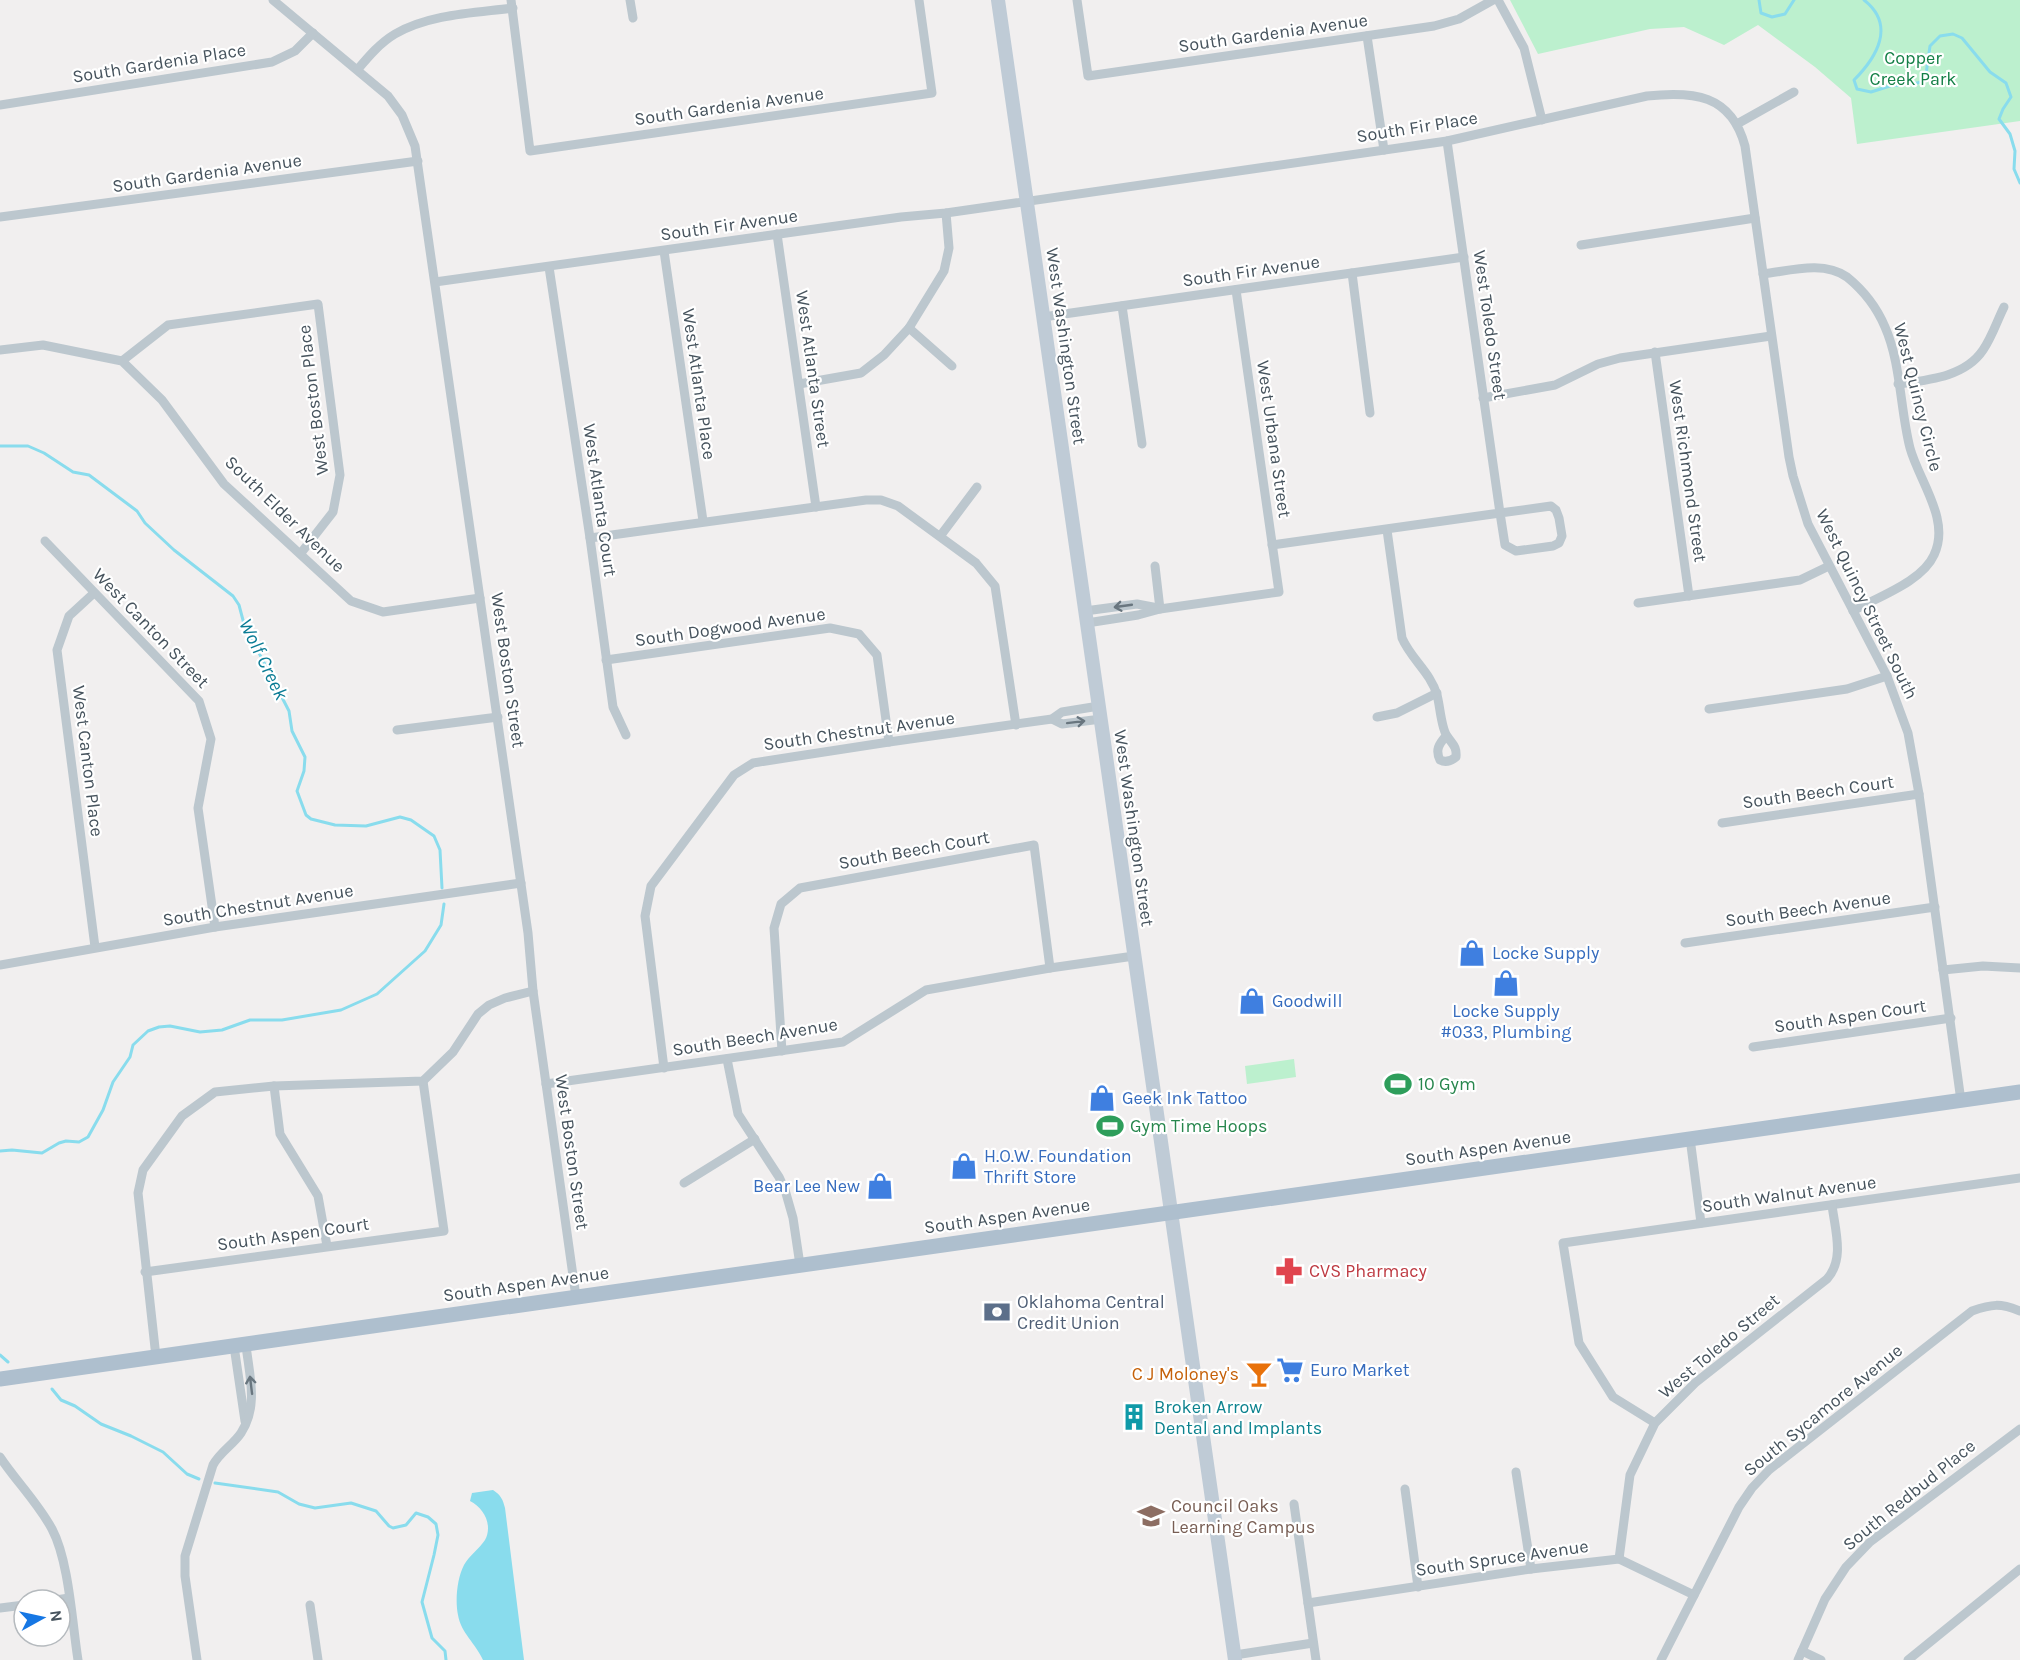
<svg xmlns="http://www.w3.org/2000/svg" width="2020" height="1660" viewBox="0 0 2020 1660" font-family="Karla,sans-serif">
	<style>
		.green { fill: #bcf0ce }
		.water { fill: #89dced }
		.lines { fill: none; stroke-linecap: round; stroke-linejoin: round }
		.stream { stroke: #89dced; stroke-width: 3 }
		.minor { stroke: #bcc7ce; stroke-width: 9 }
		.secondary { stroke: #bfcbd6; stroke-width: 14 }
		.primary { stroke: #aebfce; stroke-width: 15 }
		.oneway { stroke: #69767f }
		.labels { text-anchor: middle; stroke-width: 4.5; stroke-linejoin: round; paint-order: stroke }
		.street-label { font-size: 18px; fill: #46535d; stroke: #fff }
		.park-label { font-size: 18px; fill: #158047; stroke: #fff }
		.shop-label { font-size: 18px; fill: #366cbe; stroke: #fff; text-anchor: start }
		.leisure-label { font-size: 18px; fill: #27864d; stroke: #fff; text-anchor: start }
		.health-label { font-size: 18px; fill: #be3a42; stroke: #fff; text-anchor: start }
		.service-label { font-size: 18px; fill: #4e5e75; stroke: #fff; text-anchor: start }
		.food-label { font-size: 18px; fill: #c56008; stroke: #fff; text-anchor: end }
		.culture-label { font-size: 18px; fill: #0d838f; stroke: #fff; text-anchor: start }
		.education-label { font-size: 18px; fill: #785e54; stroke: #fff; text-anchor: start }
		.water-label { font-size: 20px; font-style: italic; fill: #0b7c95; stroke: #fff }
	</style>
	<rect width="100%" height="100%" fill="#f1efef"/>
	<!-- green -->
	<g class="green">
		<polygon points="1510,0 2020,0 2020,121 1857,144 1851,98 1815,67 1758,25 1724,45 1684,27 1650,29 1538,54"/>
		<polygon points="1294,1059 1296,1077 1247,1084 1245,1066"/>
	</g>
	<!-- water -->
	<path class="water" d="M493 1490C501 1495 503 1500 505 1508L524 1660H483C476 1644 461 1633 458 1615 455 1601 457 1578 464 1565 469 1556 479 1549 485 1540 493 1525 484 1508 470 1501L472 1493Z"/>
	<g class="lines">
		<!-- stream -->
		<g class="stream">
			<polyline points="1759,0 1761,13 1772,17 1785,14 1794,0"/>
			<path d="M1864 0C1896 25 1877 57 1854 80L1857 89 1871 92 1890 86 1913 84 1925 81 1930 46 1940 36 1953 34 1962 38 1990 72 2006 83 2011 97 2003 109 1999 119 2010 134 2015 151 2014 169 2020 183"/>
			<polyline points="0,446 28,446 44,453 73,472 89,475 137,511 145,523 174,550 233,596 239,605 244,624 289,711 292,731 305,757 304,771 297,791 306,815 311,819 335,825 366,826 400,817 411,820 434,836 440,850 442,888"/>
			<polyline points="0,1151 12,1150 42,1153 59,1143 66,1141 79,1142 88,1137 103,1110 113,1082 130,1057 133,1045 148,1031 159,1027 170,1026 200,1032 222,1030 250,1020 282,1020 341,1010 377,994 425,951 441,925 444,904"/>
			<polyline points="0,1355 8,1362"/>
			<polyline points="52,1389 61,1400 75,1406 101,1424 131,1436 163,1452 187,1474 199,1479"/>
			<polyline points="215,1483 278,1492 299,1504 315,1508 351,1503 376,1511 389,1526 393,1528 406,1525 416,1513 428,1517 436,1524 438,1535 434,1555 422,1602 432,1638 445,1651 446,1660"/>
		</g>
		<!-- minor -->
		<g class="minor">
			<polyline points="273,0 388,96 402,115 415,146 528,933 533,991 576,1297"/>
			<polyline points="511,0 530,151 932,93 919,0"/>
			<polyline points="630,0 633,18"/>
			<polyline points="1077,0 1088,76 1434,26 1459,19 1493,0"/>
			<polyline points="1498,0 1524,48 1542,120"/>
			<polyline points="1367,36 1384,150"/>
			<path d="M358 69C369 56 380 43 395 34 430 14 474 13 513 8"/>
			<polyline points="0,105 272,62 295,51 313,33"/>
			<polyline points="1737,124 1794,92"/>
			<polyline points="0,217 418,161"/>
			<polyline points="777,234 816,507"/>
			<polyline points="1581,245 1755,218"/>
			<polyline points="664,251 703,521"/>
			<polyline points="549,267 590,538 613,707 626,735"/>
			<polyline points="1352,273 1370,413"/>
			<path d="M1763 274C1789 271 1823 260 1847 277 1863 290 1877 308 1885 327 1901 363 1900 409 1910 448 1919 481 1951 520 1934 555 1922 582 1877 597 1853 611"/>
			<path d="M435 282 901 217 946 213 1447 141 1647 96C1693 91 1731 94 1745 146L1789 457 1793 476 1808 524 1887 676 1908 733 1919 794 1961 1101"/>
			<polyline points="1122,306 1142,444"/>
			<polyline points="1043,317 1464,257"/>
			<polyline points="909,328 952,366"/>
			<polyline points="0,350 43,345 122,361 162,400 224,484 351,601 383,612 480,598"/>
			<polyline points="1655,352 1689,596"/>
			<polyline points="122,361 168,325 318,304 340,475 333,512 301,553"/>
			<polyline points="799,384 861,373 884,355 909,328 944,271 949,248 946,213"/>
			<path d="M1898 384C1928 380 1965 377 1983 350 1992 337 1997 321 2004 307"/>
			<polyline points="1483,398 1555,385 1598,364 1620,358 1771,336"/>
			<polygon points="1551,506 1556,510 1559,518 1562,536 1559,543 1553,546 1516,551 1505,545 1500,513"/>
			<path d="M1387 530 1402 638C1411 659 1431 673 1437 695 1440 705 1441 728 1447 736 1452 744 1457 746 1456 757 1451 761 1446 763 1440 760 1435 750 1439 744 1446 736"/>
			<polyline points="941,535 977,487"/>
			<polyline points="590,538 866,500 881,500 898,506 976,563 995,586 1016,725"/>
			<polyline points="45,541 199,701 211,739 198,808 215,927"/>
			<polyline points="1272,545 1500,513 1447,141"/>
			<polyline points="1155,566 1160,609"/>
			<polyline points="94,593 69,616 57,650 95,947"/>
			<polyline points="1638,603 1800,580 1829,566"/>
			<polyline points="1085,611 1137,604 1158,608"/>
			<polyline points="1087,623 1138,615 1160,609 1279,592 1236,290"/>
			<polyline points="606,660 830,628 859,634 877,655 889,742"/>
			<polyline points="1709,709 1847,689 1887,676"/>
			<polyline points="1377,717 1397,713 1437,693"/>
			<polyline points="1052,719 1062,724 1101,719"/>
			<polyline points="397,730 498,717"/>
			<polyline points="1722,823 1919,794"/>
			<polyline points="1685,943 1935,907"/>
			<polyline points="0,965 215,927 521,883"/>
			<polyline points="1943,970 1983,966 2020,968"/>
			<polyline points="1753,1047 1951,1018"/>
			<polyline points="782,1051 774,928 781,904 800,888 1034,845 1050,968"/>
			<polyline points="727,1059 738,1114 779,1177 785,1190 793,1218 800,1265"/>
			<polyline points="664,1068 645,916 651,886 734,775 753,763 889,742 1052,719 1062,712 1099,706"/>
			<polyline points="546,1084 843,1042 926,990 1050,968 1134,956"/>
			<polyline points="274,1086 280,1134 318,1196 327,1246"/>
			<polyline points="1690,1138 1701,1223"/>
			<polyline points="684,1183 755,1139"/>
			<polyline points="145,1272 444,1231 423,1081"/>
			<polyline points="234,1346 245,1421"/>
			<polyline points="156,1357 138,1193 143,1170 182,1116 215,1092 274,1086 423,1081 453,1052 478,1014 489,1005 505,998 533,991"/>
			<polyline points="1655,1423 1613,1397 1579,1343 1563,1243 2020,1178"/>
			<path d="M0 1457C16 1481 38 1503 52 1529 69 1561 72 1622 78 1660"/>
			<polyline points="1516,1472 1531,1569"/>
			<polyline points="1405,1489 1418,1587"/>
			<polyline points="1294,1504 1316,1660"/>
			<path d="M1619 1559 1630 1475 1655 1423 1695 1383 1827 1279C1845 1259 1835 1230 1832 1205"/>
			<polyline points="56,1600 69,1598"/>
			<polyline points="1308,1603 1531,1569 1619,1559 1694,1595"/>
			<polyline points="310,1605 318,1660"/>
			<polyline points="0,1608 24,1605"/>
			<polyline points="1802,1651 1821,1660"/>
			<polyline points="1235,1655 1313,1643"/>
			<path d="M197 1660 185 1576V1556L213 1465C220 1452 233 1445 241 1433 259 1406 249 1374 246 1345"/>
			<path d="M1661 1660 1739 1507 1752 1488 1769 1470 1972 1311C1992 1304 2000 1303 2020 1311"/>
			<polyline points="1798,1660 1825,1599 1846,1567 1870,1542 2020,1429"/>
			<polyline points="1908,1660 2020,1569"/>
		</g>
		<!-- secondary -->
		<polyline class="secondary" points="998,0 1235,1660"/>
		<!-- primary -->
		<polyline class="primary" points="0,1379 2020,1092"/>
	</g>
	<!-- one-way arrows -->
	<defs><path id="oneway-shaft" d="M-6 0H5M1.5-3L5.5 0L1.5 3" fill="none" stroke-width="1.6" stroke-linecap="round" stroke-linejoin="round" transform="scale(1.5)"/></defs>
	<g class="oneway">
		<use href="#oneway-shaft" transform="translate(1123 606) rotate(172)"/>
		<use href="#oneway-shaft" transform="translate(1076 722) rotate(-7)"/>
		<use href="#oneway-shaft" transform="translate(251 1385) rotate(-97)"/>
	</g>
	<!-- icons -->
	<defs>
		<symbol id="shop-bare" viewBox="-9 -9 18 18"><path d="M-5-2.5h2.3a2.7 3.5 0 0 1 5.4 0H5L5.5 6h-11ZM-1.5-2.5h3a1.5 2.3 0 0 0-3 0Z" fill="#3f7fe0" stroke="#fff" stroke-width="2.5" paint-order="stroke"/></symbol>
		<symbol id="stadium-bare" viewBox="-9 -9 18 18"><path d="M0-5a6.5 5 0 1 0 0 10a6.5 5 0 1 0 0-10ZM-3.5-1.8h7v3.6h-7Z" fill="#2e9e5b" stroke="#fff" stroke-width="2.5" paint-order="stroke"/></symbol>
		<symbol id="pharmacy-bare" viewBox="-9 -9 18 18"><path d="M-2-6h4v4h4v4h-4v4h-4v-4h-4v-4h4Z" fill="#e0444e" stroke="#fff" stroke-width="2.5" paint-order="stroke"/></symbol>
		<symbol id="bank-bare" viewBox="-9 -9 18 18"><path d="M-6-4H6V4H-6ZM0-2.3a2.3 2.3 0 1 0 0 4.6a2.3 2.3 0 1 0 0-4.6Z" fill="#5c6f8a" stroke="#fff" stroke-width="2.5" paint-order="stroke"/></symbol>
		<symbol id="supermarket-bare" viewBox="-9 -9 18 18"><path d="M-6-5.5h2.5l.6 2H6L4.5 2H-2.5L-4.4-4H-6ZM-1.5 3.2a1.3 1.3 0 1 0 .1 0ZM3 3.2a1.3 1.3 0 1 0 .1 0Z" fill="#3f7fe0" stroke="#fff" stroke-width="2.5" paint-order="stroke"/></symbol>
		<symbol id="bar-bare" viewBox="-9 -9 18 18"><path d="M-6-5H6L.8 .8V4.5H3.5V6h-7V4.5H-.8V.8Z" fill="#e8710a" stroke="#fff" stroke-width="2.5" paint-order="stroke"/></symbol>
		<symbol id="building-bare" viewBox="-9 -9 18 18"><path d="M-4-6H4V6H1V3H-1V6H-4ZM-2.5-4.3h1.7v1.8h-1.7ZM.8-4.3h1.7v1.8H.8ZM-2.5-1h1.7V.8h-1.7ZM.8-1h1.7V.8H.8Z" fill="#0f9aa8" stroke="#fff" stroke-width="2.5" paint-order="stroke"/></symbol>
		<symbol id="school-bare" viewBox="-9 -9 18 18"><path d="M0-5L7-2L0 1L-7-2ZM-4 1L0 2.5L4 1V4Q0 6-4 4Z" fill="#8d6e63" stroke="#fff" stroke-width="2.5" paint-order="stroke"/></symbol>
	</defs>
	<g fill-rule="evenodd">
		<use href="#shop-bare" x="1453" y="934" width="38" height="38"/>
		<use href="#shop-bare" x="1487" y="964" width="38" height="38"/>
		<use href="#shop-bare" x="1233" y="982" width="38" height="38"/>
		<use href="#stadium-bare" x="1379" y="1065" width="38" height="38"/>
		<use href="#shop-bare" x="1083" y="1079" width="38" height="38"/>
		<use href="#stadium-bare" x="1091" y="1107" width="38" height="38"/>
		<use href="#shop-bare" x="945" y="1147" width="38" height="38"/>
		<use href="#shop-bare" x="861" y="1167" width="38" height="38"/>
		<use href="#pharmacy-bare" x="1270" y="1252" width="38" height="38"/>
		<use href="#bank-bare" x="978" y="1293" width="38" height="38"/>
		<use href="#supermarket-bare" x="1271" y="1351" width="38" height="38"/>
		<use href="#bar-bare" x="1240" y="1355" width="38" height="38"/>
		<use href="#building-bare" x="1115" y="1398" width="38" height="38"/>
		<use href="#school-bare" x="1132" y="1497" width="38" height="38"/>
	</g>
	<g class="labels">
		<!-- street labels -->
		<g class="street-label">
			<text transform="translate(1273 33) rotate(-8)" y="6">South Gardenia Avenue</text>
			<text transform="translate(159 63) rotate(-9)" y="6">South Gardenia Place</text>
			<text transform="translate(729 106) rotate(-8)" y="6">South Gardenia Avenue</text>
			<text transform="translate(1417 127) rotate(-9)" y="6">South Fir Place</text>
			<text transform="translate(207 173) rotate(-8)" y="6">South Gardenia Avenue</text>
			<text transform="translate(729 225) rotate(-8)" y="6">South Fir Avenue</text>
			<text transform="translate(1251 271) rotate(-8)" y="6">South Fir Avenue</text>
			<text transform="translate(1490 325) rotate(82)" y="6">West Toledo Street</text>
			<text transform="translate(1066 346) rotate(82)" y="6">West Washington Street</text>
			<text transform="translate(813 369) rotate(82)" y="6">West Atlanta Street</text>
			<text transform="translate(699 384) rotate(82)" y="6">West Atlanta Place</text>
			<text transform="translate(1918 397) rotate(76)" y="6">West Quincy Circle</text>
			<text transform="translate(313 400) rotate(-97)" y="6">West Boston Place</text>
			<text transform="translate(1274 439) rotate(82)" y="6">West Urbana Street</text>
			<text transform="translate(1688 471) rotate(82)" y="6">West Richmond Street</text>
			<text transform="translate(600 500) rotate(82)" y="6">West Atlanta Court</text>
			<text transform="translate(285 514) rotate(44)" y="6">South Elder Avenue</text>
			<text transform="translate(1867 604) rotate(64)" y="6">West Quincy Street South</text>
			<text transform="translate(730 627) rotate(-8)" y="6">South Dogwood Avenue</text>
			<text transform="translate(151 628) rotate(46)" y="6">West Canton Street</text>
			<text transform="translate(508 670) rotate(82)" y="6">West Boston Street</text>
			<text transform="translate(859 731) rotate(-8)" y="6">South Chestnut Avenue</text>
			<text transform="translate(88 761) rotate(83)" y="6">West Canton Place</text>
			<text transform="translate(1818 792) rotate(-8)" y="6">South Beech Court</text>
			<text transform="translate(1134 828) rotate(82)" y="6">West Washington Street</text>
			<text transform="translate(914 850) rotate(-10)" y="6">South Beech Court</text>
			<text transform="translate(258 905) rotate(-9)" y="6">South Chestnut Avenue</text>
			<text transform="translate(1808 909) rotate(-8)" y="6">South Beech Avenue</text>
			<text transform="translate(1850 1016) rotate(-8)" y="6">South Aspen Court</text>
			<text transform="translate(755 1037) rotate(-9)" y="6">South Beech Avenue</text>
			<text transform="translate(1488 1148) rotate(-8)" y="6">South Aspen Avenue</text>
			<text transform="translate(572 1152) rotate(82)" y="6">West Boston Street</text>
			<text transform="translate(1789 1194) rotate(-8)" y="6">South Walnut Avenue</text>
			<text transform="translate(1007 1216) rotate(-8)" y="6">South Aspen Avenue</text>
			<text transform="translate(293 1234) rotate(-8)" y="6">South Aspen Court</text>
			<text transform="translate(526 1284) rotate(-8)" y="6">South Aspen Avenue</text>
			<text transform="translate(1719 1346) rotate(-40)" y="6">West Toledo Street</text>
			<text transform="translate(1823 1410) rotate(-39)" y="6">South Sycamore Avenue</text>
			<text transform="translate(1909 1495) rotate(-39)" y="6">South Redbud Place</text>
			<text transform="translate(1502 1558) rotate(-8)" y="6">South Spruce Avenue</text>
		</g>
		<!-- park labels -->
		<g class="park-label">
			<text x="1913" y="64">Copper<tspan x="1913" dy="21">Creek Park</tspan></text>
		</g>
		<!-- shop labels -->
		<g class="shop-label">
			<text x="1492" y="959">Locke Supply</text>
			<text x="1272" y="1007">Goodwill</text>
			<text x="1506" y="1017" text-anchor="middle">Locke Supply<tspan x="1506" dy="21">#033, Plumbing</tspan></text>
			<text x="1122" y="1104">Geek Ink Tattoo</text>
			<text x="984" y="1162">H.O.W. Foundation<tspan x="984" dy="21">Thrift Store</tspan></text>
			<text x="860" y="1192" text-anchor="end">Bear Lee New</text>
			<text x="1310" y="1376">Euro Market</text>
		</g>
		<!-- leisure labels -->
		<g class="leisure-label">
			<text x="1418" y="1090">10 Gym</text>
			<text x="1130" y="1132">Gym Time Hoops</text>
		</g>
		<!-- health labels -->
		<g class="health-label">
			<text x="1309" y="1277">CVS Pharmacy</text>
		</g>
		<!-- service labels -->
		<g class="service-label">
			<text x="1017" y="1308">Oklahoma Central<tspan x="1017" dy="21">Credit Union</tspan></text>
		</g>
		<!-- food labels -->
		<g class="food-label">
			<text x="1239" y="1380">C J Moloney's</text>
		</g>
		<!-- culture labels -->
		<g class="culture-label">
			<text x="1154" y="1413">Broken Arrow<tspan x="1154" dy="21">Dental and Implants</tspan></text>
		</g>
		<!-- education labels -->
		<g class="education-label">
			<text x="1171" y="1512">Council Oaks<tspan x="1171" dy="21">Learning Campus</tspan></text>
		</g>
		<!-- water labels -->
		<g class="water-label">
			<text transform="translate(264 659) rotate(64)" y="7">Wolf Creek</text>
		</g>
	</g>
	<!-- north arrow -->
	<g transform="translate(42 1618) rotate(82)"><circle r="28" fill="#ffffff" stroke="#b5babe" stroke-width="1.5"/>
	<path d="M0-4.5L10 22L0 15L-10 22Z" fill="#1677e4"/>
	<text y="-9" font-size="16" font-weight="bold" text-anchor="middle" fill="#46535d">N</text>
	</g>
</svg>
